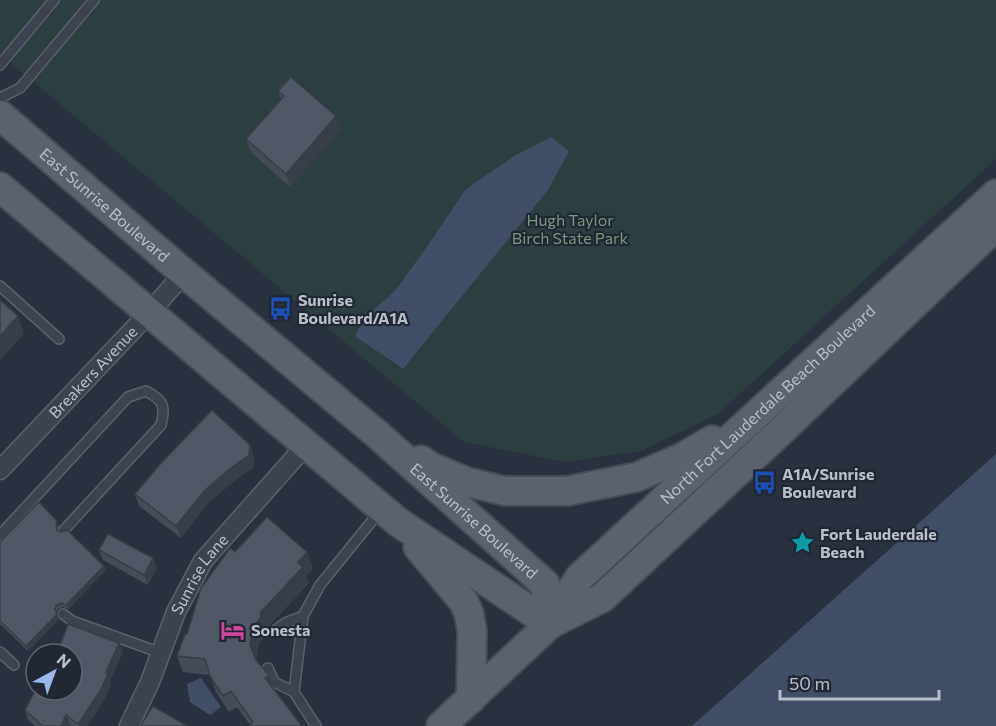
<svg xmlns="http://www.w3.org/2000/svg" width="996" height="726" viewBox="0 0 996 726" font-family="Commissioner,sans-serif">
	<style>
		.green { fill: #2c3e40 }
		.water { fill: #414e65 }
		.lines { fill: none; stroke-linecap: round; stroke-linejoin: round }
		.service-casing { stroke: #5b616c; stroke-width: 12 }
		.minor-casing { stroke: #5b616c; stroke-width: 21 }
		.primary-casing { stroke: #464c57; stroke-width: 32 }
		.service { stroke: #3d434e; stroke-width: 9 }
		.minor { stroke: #3d434e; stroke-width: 18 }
		.primary { stroke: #5b626e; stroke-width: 28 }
		.wall { fill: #454c58 }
		.shaded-wall { fill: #383e47 }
		.building { fill: #505866; stroke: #383e47; stroke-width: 1.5 }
		.labels { text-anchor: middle; stroke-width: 4.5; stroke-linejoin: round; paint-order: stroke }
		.street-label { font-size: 16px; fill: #b9bfc9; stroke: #222833 }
		.park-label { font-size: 16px; fill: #74977d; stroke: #222833 }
		.poi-label { font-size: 16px; font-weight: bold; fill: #b9bfc9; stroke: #222833; text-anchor: start }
	</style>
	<rect width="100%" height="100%" fill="#29313e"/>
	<!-- green -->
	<polygon class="green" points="0,0 996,0 996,159 718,414 641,451 565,462 464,442 0,54"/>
	<!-- water -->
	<g class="water">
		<polygon points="551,137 569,151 548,190 403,369 355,336 364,318 395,291 428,245 466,189 516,155"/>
		<polygon points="996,454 996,726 691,726 693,725"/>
		<polygon points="201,678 221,707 210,715 190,702 187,684"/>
	</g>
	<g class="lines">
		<defs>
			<g id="service">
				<polyline points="0,65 54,0"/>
				<polyline points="0,98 20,88 94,0"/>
				<polyline points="0,286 59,339"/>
				<path d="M0 535 128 397 146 391C163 400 166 406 161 425L64 530"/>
				<polyline points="63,614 72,621 161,653"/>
				<polyline points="273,632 285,623 303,616"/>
				<polyline points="0,652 14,665"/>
				<polyline points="268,668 274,682 294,692"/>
				<polyline points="316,726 294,692 303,616 320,585 380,511"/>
			</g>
			<g id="minor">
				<path id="s1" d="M0 470 149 313 184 273"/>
				<path id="s2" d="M129 726 150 682 176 612 203 561 306 445"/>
			</g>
			<g id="primary">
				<path id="s3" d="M0 115 184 273 378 435 545 584 550 624"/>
				<polyline points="0,187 398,522 550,624"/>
				<polyline points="421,460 431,467 467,482 505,491 567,491 637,477 681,458 712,440"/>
				<polyline points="418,547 464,602 469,614 472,631 471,699"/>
				<polyline points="550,624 602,598 780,432 996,226"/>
				<path id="s4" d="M441 726 550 624 579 578 996 194"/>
			</g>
		</defs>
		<!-- service casing -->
		<use href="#service" class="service-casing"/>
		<!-- minor casing -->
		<use href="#minor" class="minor-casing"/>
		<!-- primary casing -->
		<use href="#primary" class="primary-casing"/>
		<!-- service -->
		<use href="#service" class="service"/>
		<!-- minor -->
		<use href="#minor" class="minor"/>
		<!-- primary -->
		<use href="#primary" class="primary"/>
	</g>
	<!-- wall -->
	<g class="wall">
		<polygon points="278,91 336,116 341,130 290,187 251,152 246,139 281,99"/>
		<polygon points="250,445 254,458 254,467 237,479 208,503 181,538 139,506 135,494"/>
		<polygon points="59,525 58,530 106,570 68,609 63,607 58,609 56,613 59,619 28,651 0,624 0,542"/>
		<polygon points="99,550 157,568 148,585 103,560"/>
		<polygon points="235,552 313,568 306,576 309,583 266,629 267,634 259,643 256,661 274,689 302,726 250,725 237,707 229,712 216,692 210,675 183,672 177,656 187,634"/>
		<polygon points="123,652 110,680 111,684 104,700 87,726 71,726 70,725 69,726 35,726 28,720 25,710"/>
	</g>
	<!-- shaded-wall -->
	<g class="shaded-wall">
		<polygon points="336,116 341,130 290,187 286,174"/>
		<polygon points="18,316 24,334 0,360 0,336"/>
		<polygon points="250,445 254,458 254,467 237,479 208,503 181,538 176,526 204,491"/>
		<polygon points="307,552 313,568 306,576 309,583 266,629 267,634 259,643 256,661 250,645 253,627 260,613 298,562"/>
		<polygon points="153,558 157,568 148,585 144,575"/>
		<polygon points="104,566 106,570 68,609 66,605"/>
		<polygon points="57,614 59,619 28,651 26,646"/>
		<polygon points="119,643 123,652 110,680 111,684 104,700 87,726 79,726 78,724 106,672"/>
		<polygon points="269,675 274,691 265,678"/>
		<polygon points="66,715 70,725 69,726 61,726"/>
	</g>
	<!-- building -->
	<g class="building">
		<polygon points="291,77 336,116 286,174 246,139 284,96 278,91"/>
		<polygon points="0,300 18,316 0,336"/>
		<polygon points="212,410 250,445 249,455 232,467 204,491 176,526 135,494 162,462"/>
		<polygon points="39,502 57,521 56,524 57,530 61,532 67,530 104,566 66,605 62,603 56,605 55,609 57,614 26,646 0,621 0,542"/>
		<polygon points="267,517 307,552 298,562 303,567 260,613 261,617 253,627 250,645 256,660 269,675 265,678 302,726 249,726 253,722 231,691 223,696 210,676 205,659 177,656 185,634 187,634 201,588 230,548 235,552"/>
		<polygon points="108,534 153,558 144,575 99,550"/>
		<polygon points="68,624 119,643 106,672 108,674 100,691 78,724 66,715 61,726 43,726 25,710 36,689 36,690 72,690 72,654 57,654"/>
		<polygon points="153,706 187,726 143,726 141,725"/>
	</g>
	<!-- icons -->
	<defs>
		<symbol id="bus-bare" viewBox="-9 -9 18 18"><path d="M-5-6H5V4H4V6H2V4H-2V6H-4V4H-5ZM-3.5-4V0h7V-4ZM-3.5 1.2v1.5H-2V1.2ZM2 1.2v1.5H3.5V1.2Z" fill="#1a4fb4" stroke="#222833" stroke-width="2.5" paint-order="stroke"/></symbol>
		<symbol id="sight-bare" viewBox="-9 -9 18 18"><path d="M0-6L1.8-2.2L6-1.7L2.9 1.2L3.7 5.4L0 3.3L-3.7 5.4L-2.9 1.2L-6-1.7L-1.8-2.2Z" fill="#0f9aa8" stroke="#222833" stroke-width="2.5" paint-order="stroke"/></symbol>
		<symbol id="hotel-bare" viewBox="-9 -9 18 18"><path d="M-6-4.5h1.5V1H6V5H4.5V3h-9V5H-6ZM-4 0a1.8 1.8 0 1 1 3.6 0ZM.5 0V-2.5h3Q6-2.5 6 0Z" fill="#d1479c" stroke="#222833" stroke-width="2.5" paint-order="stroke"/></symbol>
	</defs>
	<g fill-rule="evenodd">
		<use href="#bus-bare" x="264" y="292" width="33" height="33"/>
		<use href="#bus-bare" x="748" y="466" width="33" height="33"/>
		<use href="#sight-bare" x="786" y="526" width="33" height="33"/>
		<use href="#hotel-bare" x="216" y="614" width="33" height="33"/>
	</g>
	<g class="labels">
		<!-- street labels -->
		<g class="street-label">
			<text dy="6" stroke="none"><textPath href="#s3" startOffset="138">East Sunrise Boulevard</textPath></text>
			<text dy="6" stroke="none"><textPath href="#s1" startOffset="135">Breakers Avenue</textPath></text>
			<text dy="6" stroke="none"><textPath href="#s4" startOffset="460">North Fort Lauderdale Beach Boulevard</textPath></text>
			<text dy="6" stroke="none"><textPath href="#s3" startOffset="624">East Sunrise Boulevard</textPath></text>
			<text dy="6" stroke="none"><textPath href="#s2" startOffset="168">Sunrise Lane</textPath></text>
		</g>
		<!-- park labels -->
		<g class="park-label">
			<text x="570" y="226">Hugh Taylor<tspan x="570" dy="18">Birch State Park</tspan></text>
		</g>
		<!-- poi labels -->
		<g class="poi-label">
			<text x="298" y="306">Sunrise<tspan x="298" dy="18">Boulevard/A1A</tspan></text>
			<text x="782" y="480">A1A/Sunrise<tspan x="782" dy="18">Boulevard</tspan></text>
			<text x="820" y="540">Fort Lauderdale<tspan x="820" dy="18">Beach</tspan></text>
			<text x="251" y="636">Sonesta</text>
		</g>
	</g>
	<!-- north arrow -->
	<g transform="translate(54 672) rotate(41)"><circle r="28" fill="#222833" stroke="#5e646f" stroke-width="1.5"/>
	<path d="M0-4.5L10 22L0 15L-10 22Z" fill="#9cb7ec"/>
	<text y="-9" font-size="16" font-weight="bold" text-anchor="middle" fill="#b9bfc9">N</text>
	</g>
	<!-- scale -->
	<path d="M780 690v9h159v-9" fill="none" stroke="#b9bfc9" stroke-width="3"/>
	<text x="789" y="690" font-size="18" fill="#b9bfc9" stroke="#222833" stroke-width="4.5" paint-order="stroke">50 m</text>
</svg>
